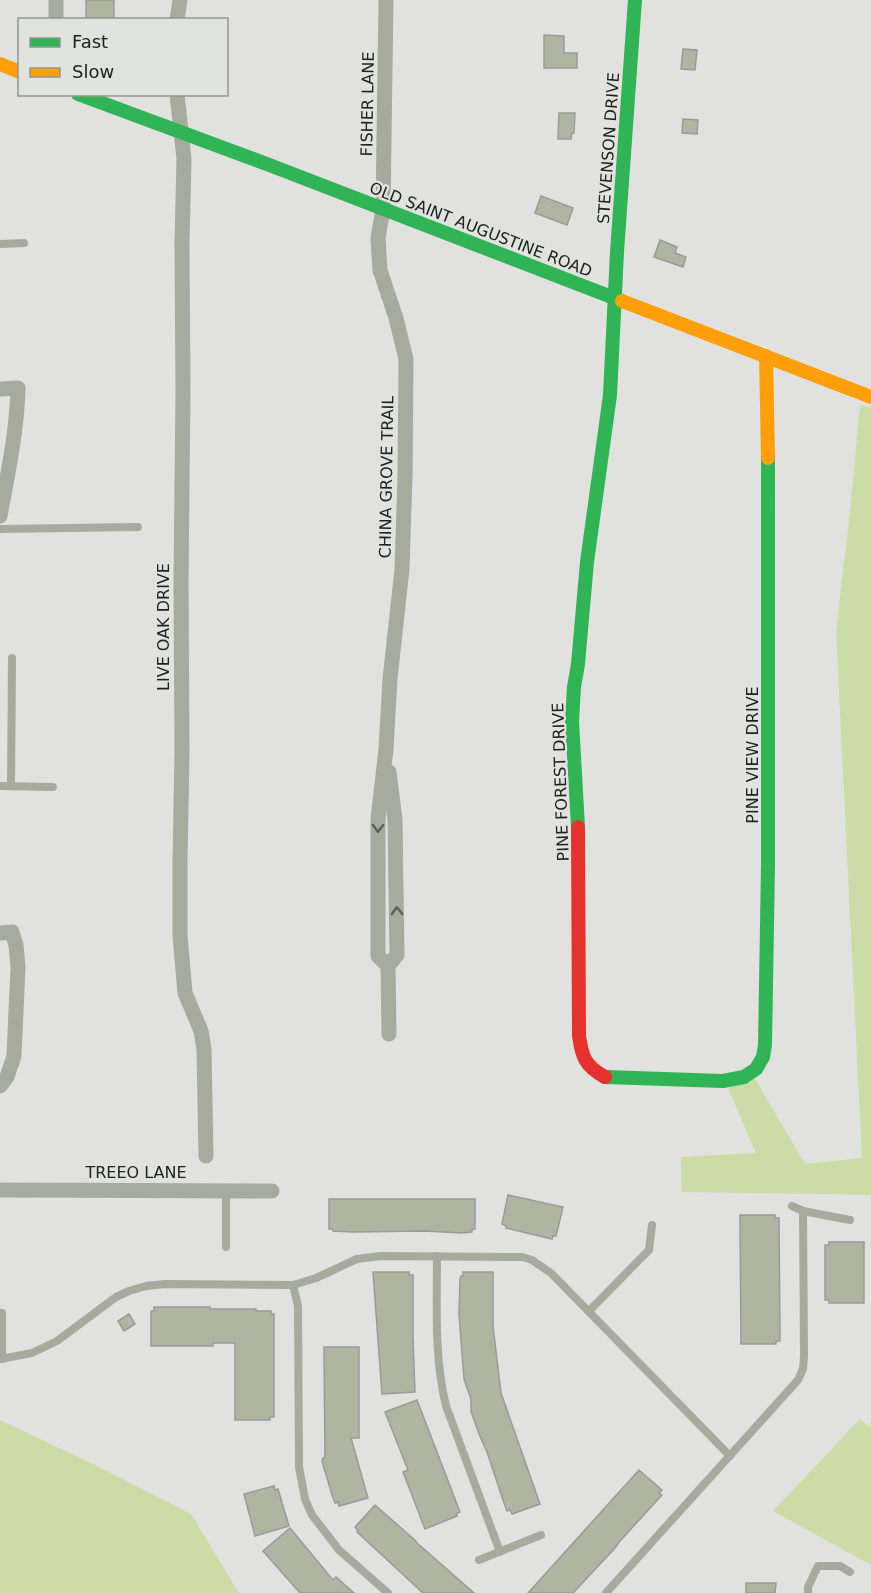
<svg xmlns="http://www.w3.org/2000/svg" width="871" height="1593" viewBox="0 0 871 1593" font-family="'DejaVu Sans',sans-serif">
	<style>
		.green { fill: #ccdca7 }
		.building { fill: #afb5a1; stroke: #9a9b99; stroke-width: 1.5 }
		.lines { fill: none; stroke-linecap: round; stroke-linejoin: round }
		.lane { stroke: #a6ab9e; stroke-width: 8 }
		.street { stroke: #a6ab9e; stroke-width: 15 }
		.fast { stroke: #30b455; stroke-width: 14 }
		.slow { stroke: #ff9f0a; stroke-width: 14 }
		.jam { stroke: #e5322d; stroke-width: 14 }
		.oneway { stroke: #5d6059 }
		.labels { text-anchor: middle; stroke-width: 4.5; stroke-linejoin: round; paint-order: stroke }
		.street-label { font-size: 16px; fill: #212220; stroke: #e1e3de }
	</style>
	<rect width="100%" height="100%" fill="#e1e2df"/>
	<!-- green -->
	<g class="green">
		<polygon points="860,405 871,407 871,1195 682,1192 681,1157 756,1153 728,1088 754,1077 805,1164 862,1158 836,632 850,511"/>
		<polygon points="860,1419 871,1428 871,1565 773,1511"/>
		<polygon points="0,1420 93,1464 191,1514 239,1593 0,1593"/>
	</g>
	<!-- building -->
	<g class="building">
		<rect x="86" y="0" width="28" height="20"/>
		<polygon points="544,35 564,36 564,53 577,53 577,68 544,68"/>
		<polygon points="683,49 697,50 695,70 681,69"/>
		<polygon points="559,113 575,113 574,133 572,133 571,139 558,139"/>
		<polygon points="683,119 698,120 697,134 682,133"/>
		<polygon points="541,196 573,208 567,225 535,213"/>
		<polygon points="660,240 677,247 675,253 686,257 683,267 654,257"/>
		<polygon points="508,1195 563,1207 556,1236 553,1236 552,1239 506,1228 506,1226 502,1224"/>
		<polygon points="329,1199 475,1199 475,1229 472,1229 472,1232 462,1233 424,1231 353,1232 333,1231 333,1229 329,1229"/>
		<polygon points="740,1215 775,1215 775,1218 779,1218 780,1341 776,1341 776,1344 741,1344"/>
		<polygon points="829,1242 864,1242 864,1303 829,1303 829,1300 825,1300 825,1245 829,1245"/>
		<polygon points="373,1272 409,1272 409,1275 413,1275 413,1339 415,1392 382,1394"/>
		<polygon points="463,1272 493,1272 493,1326 501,1393 540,1504 512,1514 510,1510 507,1511 504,1503 487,1452 479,1434 471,1411 471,1399 464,1379 459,1314 460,1279 461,1276 463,1276"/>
		<polygon points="154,1307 210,1307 210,1309 256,1309 256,1311 271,1311 271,1314 274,1314 274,1417 270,1417 270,1420 235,1420 235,1343 213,1343 213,1346 151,1346 151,1311 154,1311"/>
		<polygon points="129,1314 135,1324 124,1331 118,1321"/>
		<polygon points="324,1347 359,1347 359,1438 351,1438 368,1498 339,1506 338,1502 335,1503 332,1495 322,1461 323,1458 325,1457"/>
		<polygon points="417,1400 460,1512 456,1514 457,1516 425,1529 403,1472 408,1470 385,1412"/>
		<polygon points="639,1470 662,1490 659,1493 662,1495 620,1541 615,1548 573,1593 528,1593"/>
		<polygon points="274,1486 275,1490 278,1489 289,1526 255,1536 244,1494"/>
		<polygon points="375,1505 416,1541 416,1542 474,1593 423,1593 357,1532 358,1531 355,1527"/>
		<polygon points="290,1528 333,1580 336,1577 354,1593 300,1593 263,1551"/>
		<polygon points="746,1583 776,1583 775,1593 746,1593"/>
	</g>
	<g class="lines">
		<!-- lane -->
		<g class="lane">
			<polyline points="0,244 24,243"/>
			<polyline points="0,529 138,527"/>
			<polyline points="0,786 53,787"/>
			<polyline points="11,786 12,658"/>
			<polyline points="226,1191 226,1247"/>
			<polyline points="792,1206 803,1211 850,1220"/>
			<path d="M437 1256C437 1306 434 1357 446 1406L500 1552"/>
			<polyline points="293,1285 298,1306 299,1467 305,1499 312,1515 339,1550 388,1593"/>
			<polyline points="589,1311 649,1250 652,1225"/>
			<polyline points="0,1313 2,1313 2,1359"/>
			<polyline points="0,1359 32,1353 57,1341 116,1297 129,1291 146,1286 165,1284 293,1285 316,1278 357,1259 381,1256 522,1257 532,1260 551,1273 730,1456"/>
			<polyline points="479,1560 541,1535"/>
			<polyline points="606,1593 798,1380 803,1369 804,1357 803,1211"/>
			<polyline points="808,1593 808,1587 818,1566 840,1566 850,1572"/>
		</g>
		<!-- street -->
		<g class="street">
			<polyline points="386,0 383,209 378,238 380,270 396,318 406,359 405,476 402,569 390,679 386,749 378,819 378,956 388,966"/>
			<polyline points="56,20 56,0"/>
			<polyline points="177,20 180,0"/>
			<polyline points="177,94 184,159 182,244 183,391 181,582 182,753 180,860 180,936 185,993 201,1031 204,1049 206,1156"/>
			<path d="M0 389 18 388C17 431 8 473 0 516"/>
			<polyline points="0,933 12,932 16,945 18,967 14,1056 7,1077 0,1086"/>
			<polyline points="389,1034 388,966 397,955 395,820 389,772"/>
			<polyline points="0,1190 272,1191"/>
		</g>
		<!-- fast -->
		<g class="fast">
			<polyline points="78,94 272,166 622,301"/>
			<polyline points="578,827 572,721 574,687 578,664 587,562 610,395 617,252 635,0"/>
			<polyline points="605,1077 723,1081 744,1077 756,1069 763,1057 765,1045 768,865 768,458"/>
		</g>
		<!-- slow -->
		<g class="slow">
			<polyline points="0,64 20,72"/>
			<polyline points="622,301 871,397"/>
			<polyline points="766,356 768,458"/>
		</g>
		<!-- jam -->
		<path class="jam" d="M578 827 579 1036C582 1057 585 1066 605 1077"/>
	</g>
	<!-- one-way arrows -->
	<defs><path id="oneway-chevron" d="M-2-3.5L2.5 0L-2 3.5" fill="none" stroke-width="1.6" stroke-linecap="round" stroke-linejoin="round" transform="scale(1.5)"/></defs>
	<g class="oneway">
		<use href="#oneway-chevron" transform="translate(378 828) rotate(91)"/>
		<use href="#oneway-chevron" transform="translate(397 911) rotate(-91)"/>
	</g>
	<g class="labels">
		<!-- street labels -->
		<g class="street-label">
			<text transform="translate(367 104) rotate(-89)" y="6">FISHER LANE</text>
			<text transform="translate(608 148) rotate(-86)" y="6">STEVENSON DRIVE</text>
			<text transform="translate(481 229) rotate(21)" y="6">OLD SAINT AUGUSTINE ROAD</text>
			<text transform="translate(386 477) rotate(-89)" y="6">CHINA GROVE TRAIL</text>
			<text transform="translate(163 627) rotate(-90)" y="6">LIVE OAK DRIVE</text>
			<text transform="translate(752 755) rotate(-90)" y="6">PINE VIEW DRIVE</text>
			<text transform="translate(560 782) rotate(-92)" y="6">PINE FOREST DRIVE</text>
			<text x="136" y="1178">TREEO LANE</text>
		</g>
	</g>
	<!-- legend -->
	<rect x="18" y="18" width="210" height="78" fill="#e1e3de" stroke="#949692" stroke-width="1.5"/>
	<rect x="30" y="38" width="30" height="9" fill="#30b455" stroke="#949692" stroke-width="1.5"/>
	<text x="72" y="48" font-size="18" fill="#212220">Fast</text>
	<rect x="30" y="68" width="30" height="9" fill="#ff9f0a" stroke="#949692" stroke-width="1.5"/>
	<text x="72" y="78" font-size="18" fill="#212220">Slow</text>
</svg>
